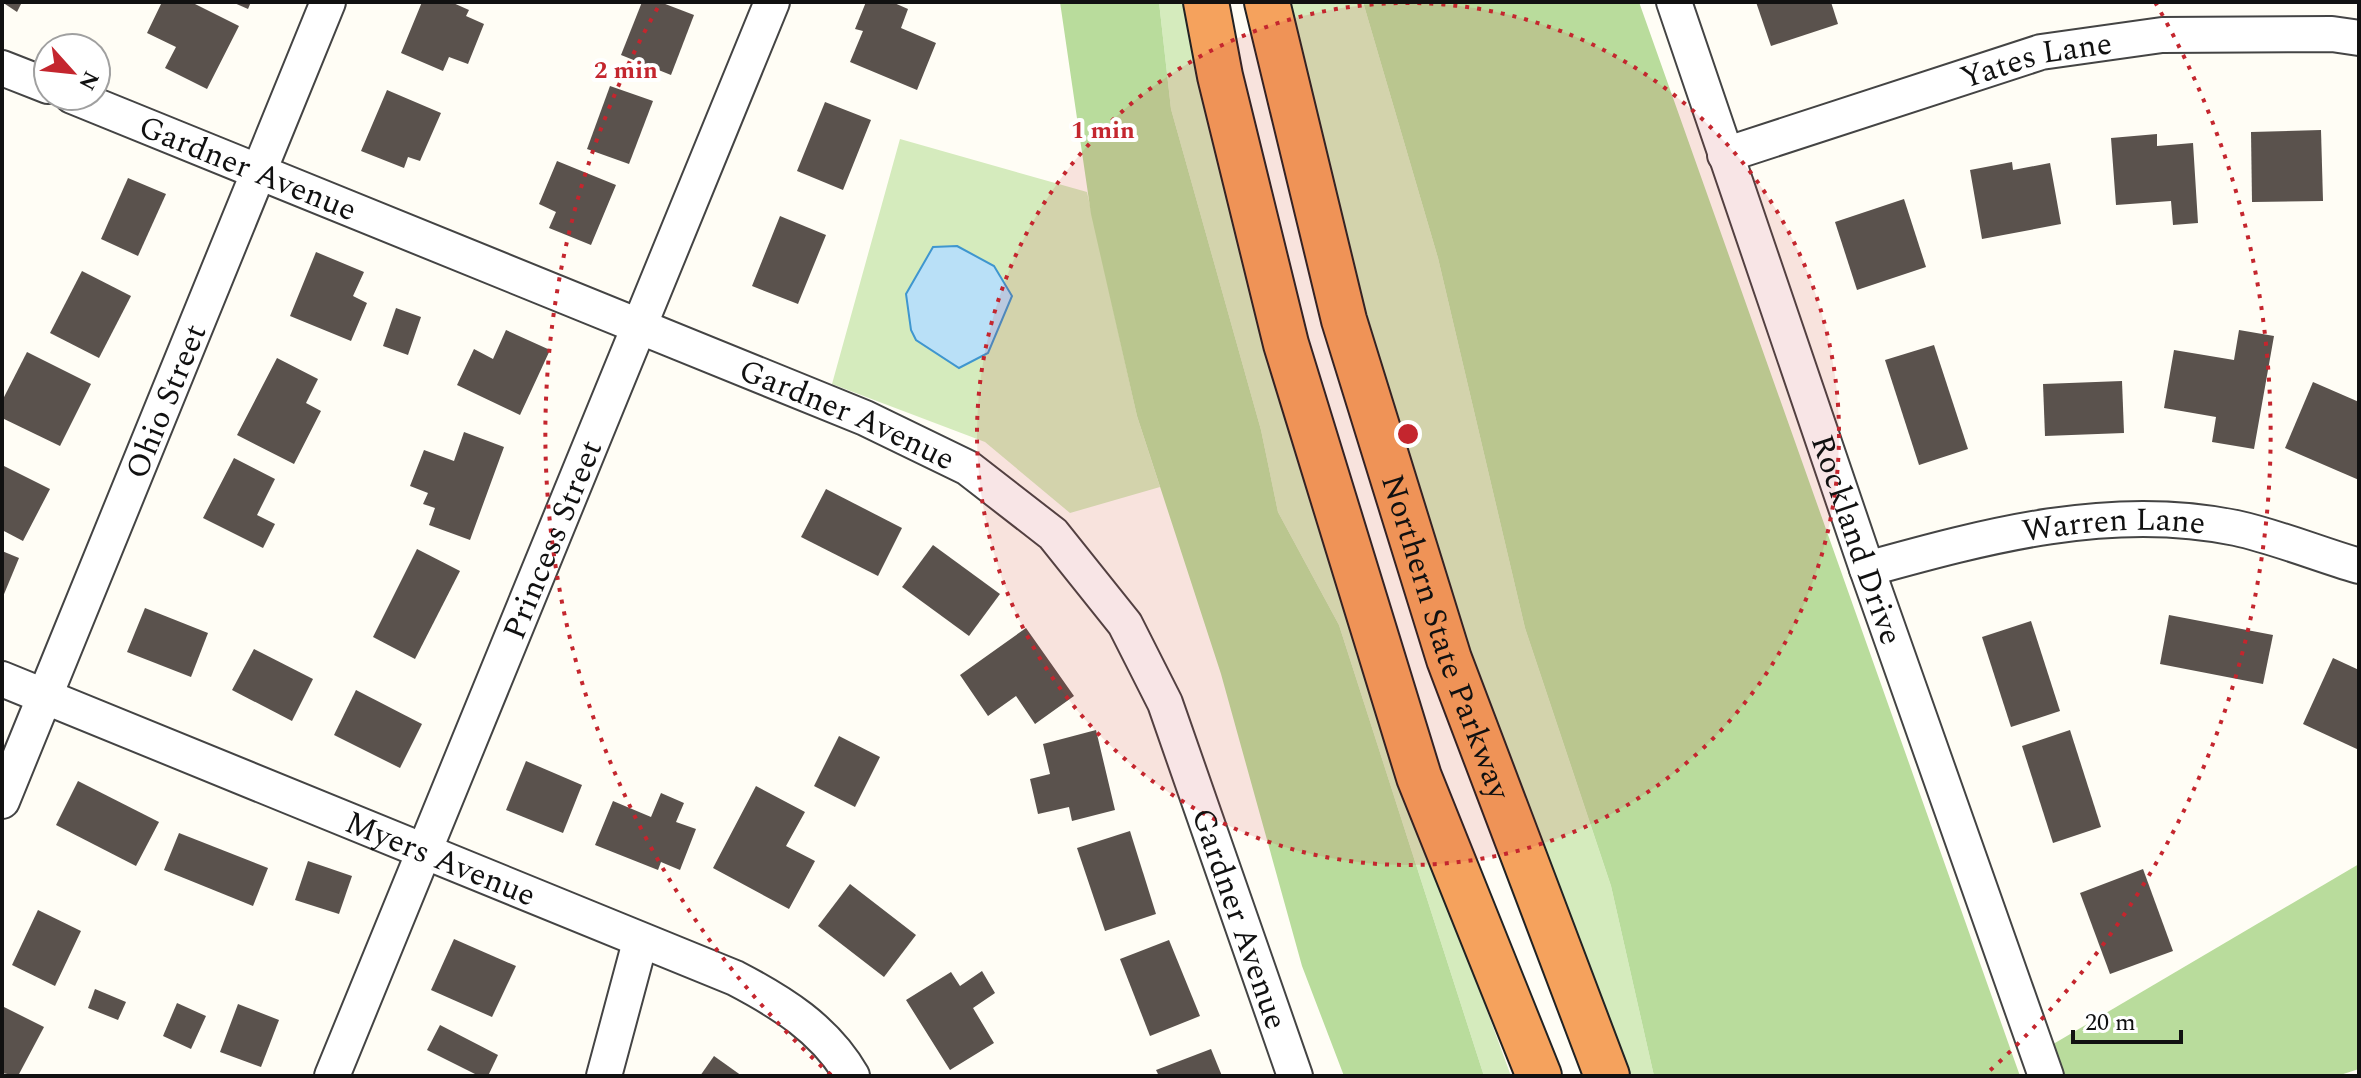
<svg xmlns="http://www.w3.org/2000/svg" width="2361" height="1078" viewBox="0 0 2361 1078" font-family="Spectral,serif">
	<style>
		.green { fill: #d5ebbd }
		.forest { fill: #b9dc9c }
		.water { fill: #b9e0f7; stroke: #3f96cf; stroke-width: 2 }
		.building { fill: #5a524d }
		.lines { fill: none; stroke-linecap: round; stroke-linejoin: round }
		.minor-casing { stroke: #444; stroke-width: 38 }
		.motorway-casing { stroke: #222; stroke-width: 48 }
		.minor { stroke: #fff; stroke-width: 34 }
		.motorway { stroke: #f5a25d; stroke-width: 44 }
		.ring { fill: none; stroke: #c4262e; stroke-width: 4; stroke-dasharray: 4 8 }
		.labels { text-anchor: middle; stroke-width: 8; stroke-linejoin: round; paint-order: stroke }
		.street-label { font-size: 32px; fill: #111; stroke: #fff }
		.centre { fill: #c4262e; stroke: #fff; stroke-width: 4 }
		.ring-label { font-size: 24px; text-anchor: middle; font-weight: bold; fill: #c4262e; stroke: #fff; stroke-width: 8; stroke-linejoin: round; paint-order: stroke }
	</style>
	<rect width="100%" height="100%" fill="#fffdf5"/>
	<!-- green -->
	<g class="green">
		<polygon points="1159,2 1190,2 1320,524 1357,656 1511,1076 1484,1076 1339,625 1278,512 1261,430 1171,109"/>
		<polygon points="1290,2 1363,2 1438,258 1525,628 1611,886 1654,1076 1623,1076 1430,543 1342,228"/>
		<polygon points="900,139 1087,192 1137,416 1160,487 1070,513 985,442 832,384"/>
	</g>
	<!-- forest -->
	<g class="forest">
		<polygon points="1060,2 1159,2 1171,109 1261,430 1278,512 1339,625 1484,1076 1344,1076 1302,966 1221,674 1137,416 1091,214"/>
		<polygon points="1363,2 1639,2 2020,1076 1654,1076 1611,886 1525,628 1438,258"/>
		<polygon points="2359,864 2359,1069 2337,1076 2046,1076 2038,1053"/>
	</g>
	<!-- water -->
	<polygon class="water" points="957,246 994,266 1012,296 988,353 959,368 916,340 911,330 906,294 933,247"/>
	<!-- building -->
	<g class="building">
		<polygon points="2,2 22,2 17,12"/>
		<polygon points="162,2 191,2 239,26 207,89 165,68 176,47 147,33"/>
		<polygon points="232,2 251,2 248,9"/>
		<polygon points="422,2 451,2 469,10 466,16 484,24 468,64 449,57 443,71 401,53"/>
		<polygon points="642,2 660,2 694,15 671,75 621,55"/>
		<polygon points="866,2 892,2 908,9 901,28 936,43 917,90 850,62 863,31 855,29"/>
		<polygon points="1756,2 1831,2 1838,24 1771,46"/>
		<polygon points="610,86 653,101 629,164 587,149"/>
		<polygon points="387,90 441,113 420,161 408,157 404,168 361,151"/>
		<polygon points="825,102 871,120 843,190 797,171"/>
		<polygon points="2321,130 2323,201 2252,202 2251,132"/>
		<polygon points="2157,134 2157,146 2193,143 2198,223 2173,225 2171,201 2116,205 2111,138"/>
		<polygon points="557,161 616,185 591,245 549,228 556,212 539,204"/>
		<polygon points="2012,162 2013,170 2050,163 2061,224 1982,239 1970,170"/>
		<polygon points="128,178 166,194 138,256 101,239"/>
		<polygon points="1904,199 1926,267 1857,290 1835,222"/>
		<polygon points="780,216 826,235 798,304 752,286"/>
		<polygon points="316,252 364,272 353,296 367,303 351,341 290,316"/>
		<polygon points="82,271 131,296 99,358 50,333"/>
		<polygon points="396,308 421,317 408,355 383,346"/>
		<polygon points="506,330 550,350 520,415 457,385 474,349 493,359"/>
		<polygon points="2239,330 2274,336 2254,449 2212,442 2216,417 2164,408 2174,350 2234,360"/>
		<polygon points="1934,345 1968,449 1919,465 1885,360"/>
		<polygon points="27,352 91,384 60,446 2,418 2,401"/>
		<polygon points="277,358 318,379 306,403 321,411 294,464 237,435"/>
		<polygon points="2122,381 2124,433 2045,436 2043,384"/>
		<polygon points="2313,382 2359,402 2359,480 2285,448"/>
		<polygon points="464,432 504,447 470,540 429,525 435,508 423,504 428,493 410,486 424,450 454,461"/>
		<polygon points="234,458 275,479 257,515 275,524 263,548 203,518"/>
		<polygon points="4,466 50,489 23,541 2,530"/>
		<polygon points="826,489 902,528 878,576 801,537"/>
		<polygon points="933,545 1000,594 969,636 902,587"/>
		<polygon points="417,549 460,571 415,659 373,637"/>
		<polygon points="2,551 19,558 2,599"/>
		<polygon points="145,608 208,633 191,677 127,652"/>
		<polygon points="2169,615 2273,635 2263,684 2160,664"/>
		<polygon points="2031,621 2060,711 2011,727 1982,637"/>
		<polygon points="1026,628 1074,696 1035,724 1016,696 988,716 960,675"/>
		<polygon points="254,649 313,679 292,721 232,690"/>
		<polygon points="2333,658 2359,670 2359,750 2303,724"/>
		<polygon points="356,690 422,724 400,768 334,735"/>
		<polygon points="1096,730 1115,810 1072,821 1069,807 1038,814 1030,779 1050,774 1043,744"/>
		<polygon points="2070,730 2101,827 2053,843 2022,746"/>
		<polygon points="839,736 880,757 855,807 814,786"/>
		<polygon points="526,761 582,785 563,833 506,810"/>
		<polygon points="78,781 159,822 136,866 56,825"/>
		<polygon points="756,786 805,812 786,846 815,861 789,909 713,868"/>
		<polygon points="661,793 684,803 676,822 696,829 680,870 661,862 658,870 595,845 613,801 651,817"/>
		<polygon points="1130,831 1156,914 1105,931 1077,848"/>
		<polygon points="179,833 268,868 253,906 164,870"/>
		<polygon points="308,861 352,876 339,914 295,900"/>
		<polygon points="2143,869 2173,951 2110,974 2080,893"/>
		<polygon points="850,884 916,935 884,977 818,926"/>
		<polygon points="38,910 81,931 55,986 12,965"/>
		<polygon points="454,939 516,966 492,1017 431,990"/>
		<polygon points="1169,940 1200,1016 1150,1036 1120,959"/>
		<polygon points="982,971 995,993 973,1008 994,1043 950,1070 906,1000 951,972 960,986"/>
		<polygon points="95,989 126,1002 118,1020 88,1008"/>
		<polygon points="177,1003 206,1016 191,1049 163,1036"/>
		<polygon points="238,1004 279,1020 261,1067 220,1052"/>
		<polygon points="2,1006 44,1027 18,1076 2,1073"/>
		<polygon points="440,1025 498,1055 488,1076 479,1076 427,1050"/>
		<polygon points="1211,1049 1222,1076 1159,1076 1156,1070"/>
		<polygon points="714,1056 742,1076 700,1076"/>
	</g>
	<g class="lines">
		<defs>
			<g id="minor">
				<path id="s1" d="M1674 2 1867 569 2046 1076"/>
				<polyline points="2,68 48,86"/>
				<path id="s2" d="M72 96 865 418 968 468 1053 534 1125 624 1165 703 1295 1076"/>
				<path id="s3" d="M1725 155 2041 52 2162 35 2332 34 2359 38"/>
				<path id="s4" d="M1867 569C1986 536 2111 502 2236 528 2277 537 2318 554 2359 566"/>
				<path id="s5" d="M2 679 735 978C781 1002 825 1029 852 1076"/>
				<path id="s6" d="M2 801 328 2"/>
				<path id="s7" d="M332 1076 772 2"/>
				<polyline points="604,1076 640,942"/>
			</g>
			<g id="motorway">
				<polyline points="1206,2 1220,76 1286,344 1419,777 1539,1076"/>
				<path id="s8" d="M1267 2 1344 320 1449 659 1607 1076"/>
			</g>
		</defs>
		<!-- minor casing -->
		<use href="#minor" class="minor-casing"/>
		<!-- motorway casing -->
		<use href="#motorway" class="motorway-casing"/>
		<!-- minor -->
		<use href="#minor" class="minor"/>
		<!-- motorway -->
		<use href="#motorway" class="motorway"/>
	</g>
	<!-- distance rings -->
	<circle cx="1408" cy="434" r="431" fill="#c4262e" fill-opacity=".12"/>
	<g class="ring">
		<circle cx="1408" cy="434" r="431"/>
		<path d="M831 1075A863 863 0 0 1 661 2M2155 2A863 863 0 0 1 1985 1075"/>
	</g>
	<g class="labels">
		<!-- street labels -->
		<g class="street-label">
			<text dy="11" stroke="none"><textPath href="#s3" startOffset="326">Yates Lane</textPath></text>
			<text dy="11" stroke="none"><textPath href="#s2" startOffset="190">Gardner Avenue</textPath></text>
			<text dy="11" stroke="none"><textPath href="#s6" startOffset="432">Ohio Street</textPath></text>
			<text dy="11" stroke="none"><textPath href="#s2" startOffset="838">Gardner Avenue</textPath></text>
			<text dy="11" stroke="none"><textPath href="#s4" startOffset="252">Warren Lane</textPath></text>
			<text dy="11" stroke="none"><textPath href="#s7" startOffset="580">Princess Street</textPath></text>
			<text dy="11" stroke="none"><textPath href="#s1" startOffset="568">Rockland Drive</textPath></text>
			<text dy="11" stroke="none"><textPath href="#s8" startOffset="660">Northern State Parkway</textPath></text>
			<text dy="11" stroke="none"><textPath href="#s5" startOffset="474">Myers Avenue</textPath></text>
			<text dy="11" stroke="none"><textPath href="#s2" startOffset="1510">Gardner Avenue</textPath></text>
		</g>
	</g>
	<circle cx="1408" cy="434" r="12" class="centre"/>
	<g class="ring-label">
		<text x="626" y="78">2 min</text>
		<text x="1103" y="138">1 min</text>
	</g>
	<!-- border -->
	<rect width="2361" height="1078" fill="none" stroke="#111111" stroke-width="8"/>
	<!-- north arrow -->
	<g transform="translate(72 72) rotate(117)"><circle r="38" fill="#ffffff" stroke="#a0a0a0" stroke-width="2"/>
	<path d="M0-6L14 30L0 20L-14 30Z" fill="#c4262e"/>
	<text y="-12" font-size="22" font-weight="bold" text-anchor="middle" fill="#111111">N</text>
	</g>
	<!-- scale -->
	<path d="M2073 1030v12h108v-12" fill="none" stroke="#111111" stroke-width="4"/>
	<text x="2085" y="1030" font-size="24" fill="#111111" stroke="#ffffff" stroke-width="6" paint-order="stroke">20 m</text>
</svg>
